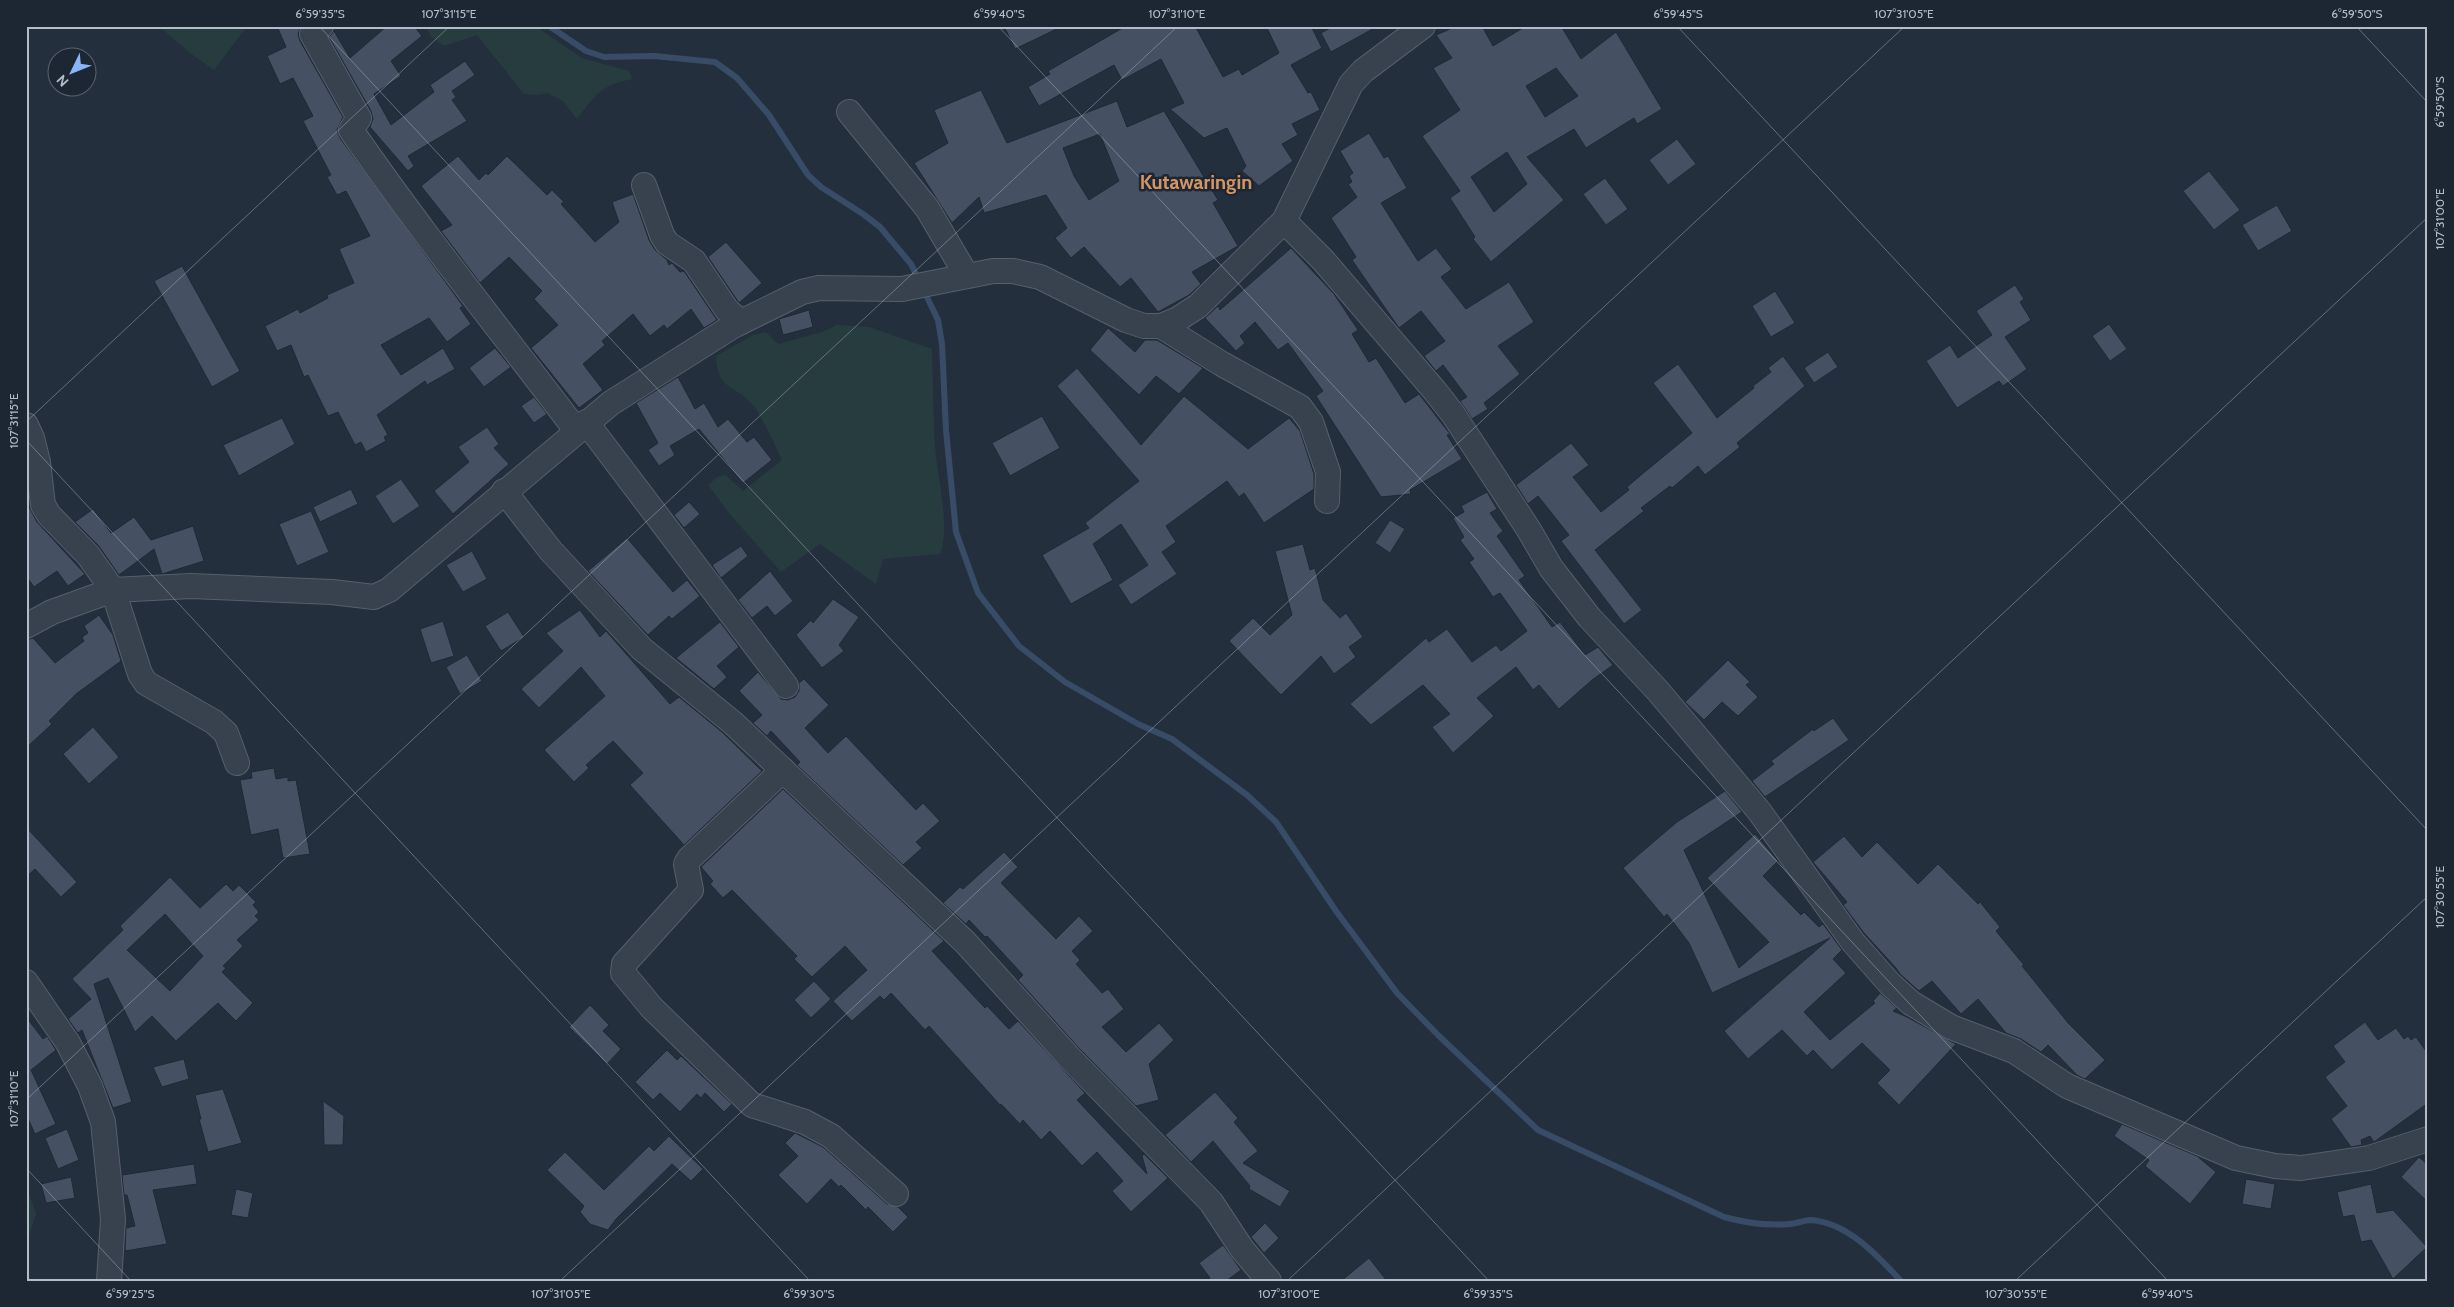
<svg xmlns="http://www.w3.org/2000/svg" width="2454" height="1307" viewBox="0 0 2454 1307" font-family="Cabin,sans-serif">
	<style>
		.green { fill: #263c3f }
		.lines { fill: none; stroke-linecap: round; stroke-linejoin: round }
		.stream { stroke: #394c67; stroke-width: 6 }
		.building { fill: #455162; stroke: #1f2835; fill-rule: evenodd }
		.minor-casing { stroke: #565f6c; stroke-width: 26 }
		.minor { stroke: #38414e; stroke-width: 24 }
		.ticks { fill: none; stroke: #b4bcc9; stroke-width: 1; stroke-opacity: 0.45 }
		.labels { text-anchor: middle; stroke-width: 5; stroke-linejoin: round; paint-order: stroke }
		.district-label { font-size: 20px; font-weight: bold; fill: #d59563; stroke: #1d2633 }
		.neatline { fill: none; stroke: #b4bcc9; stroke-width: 2 }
		.ticks-label { font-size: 12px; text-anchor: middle; fill: #b4bcc9 }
	</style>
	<rect width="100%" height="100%" fill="#242f3e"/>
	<!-- green -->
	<g class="green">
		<polygon points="159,26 247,26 214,70 190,53"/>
		<path d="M426 26H535L582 58 629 71 632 79C601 85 596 94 577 119L563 101 548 93 538 95 524 94 477 35 444 46 431 37Z"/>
		<path d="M837 325 869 327 932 349C933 381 933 414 935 446 937 475 951 529 940 554L883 559 876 584 820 544 781 572 729 513 708 485 717 477 726 475 743 491 782 460C774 443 763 418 752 404 734 384 717 390 716 356L753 335 766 332 778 344 822 332Z"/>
		<polygon points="26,1185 36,1214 26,1245"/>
	</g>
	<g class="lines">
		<!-- stream -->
		<path class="stream" d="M549 26 586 51 604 57 654 56 715 62 737 78 769 115 808 175 821 187 863 214 880 227 911 264 938 320 942 344 946 430 956 532 978 593 1019 646 1065 682 1138 724 1172 739 1247 795 1276 822 1336 911 1397 993 1438 1035 1538 1130 1724 1217C1746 1223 1767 1226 1789 1224 1796 1224 1804 1220 1811 1220 1848 1223 1877 1255 1901 1281"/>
	</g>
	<!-- building -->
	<g class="building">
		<polygon points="277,26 301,26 298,34 300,41 343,117 337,130 340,138 463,306 460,308 471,324 447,342 429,318 381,345 401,375 443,348 455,369 427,385 425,381 377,415 388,435 384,437 386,441 366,452 361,442 355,445 338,412 328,416 308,375 304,377 291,345 277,351 265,326 298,309 300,313 328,298 327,295 354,283 339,249 370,236 346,191 337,195 327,177 331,175 303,121 313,116 293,78 280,84 267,56 286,47"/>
		<polygon points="387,26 414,26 422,36 391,61 401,76 374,94 391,125 434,92 430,85 465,61 475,75 452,91 456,97 452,100 467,121 408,156 414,166 408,171 370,127 373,119 371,111 329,37 334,31 350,58"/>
		<polygon points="1004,26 1063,26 1015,49"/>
		<polygon points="1126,26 1195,26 1223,77 1239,69 1242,75 1279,53 1266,26 1311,26 1322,48 1291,65 1308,93 1311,92 1320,110 1292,124 1298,135 1282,144 1293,161 1259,186 1242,171 1246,166 1227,128 1204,138 1170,109 1184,103 1161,59 1122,80 1114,65 1039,106 1028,87 1050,74 1048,71"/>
		<polygon points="1334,26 1378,26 1331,52 1321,33"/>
		<path d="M1457 26H1482L1493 46 1526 26H1561L1581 59 1616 32 1662 109 1637 124 1634 118 1586 148 1574 129 1527 157 1564 200 1491 262 1473 239 1475 237 1450 198 1460 191 1422 136 1460 110 1433 68 1452 58 1436 35ZM1556 68 1578 96 1545 117 1526 86ZM1507 152 1527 184 1494 212 1471 177Z"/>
		<path d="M981 90 1007 143 1117 101 1127 127 1164 111 1218 200 1213 203 1238 246 1192 272 1201 284 1189 295 1158 312 1131 278 1120 287 1084 247 1071 258 1055 238 1067 228 1046 195 984 213 979 197 952 223 914 163 948 143 934 110ZM1100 134 1119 181 1089 200 1074 176 1063 148Z"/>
		<polygon points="1369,133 1384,158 1388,156 1407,188 1381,203 1418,261 1436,248 1452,269 1441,277 1466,309 1509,282 1534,322 1498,346 1520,374 1484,403 1488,409 1472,419 1460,401 1467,397 1443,365 1436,371 1424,356 1445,341 1421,311 1399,328 1352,260 1356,257 1331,218 1357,197 1348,184 1352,182 1349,176 1353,173 1340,151"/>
		<polygon points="1677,139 1696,164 1668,185 1649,160"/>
		<polygon points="458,156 479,180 486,173 488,175 507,156 547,195 552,190 564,202 561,204 595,242 619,222 612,202 633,194 649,240 655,250 667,260 669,265 672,263 680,272 684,271 717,320 704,328 691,309 667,329 664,325 650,336 633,314 602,341 605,345 583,364 603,390 579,408 531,348 558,325 534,299 542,291 509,257 480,283 441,231 452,225 421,186"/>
		<polygon points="2209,171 2240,210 2214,230 2183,191"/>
		<polygon points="1605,178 1628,209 1606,225 1583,194"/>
		<polygon points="2277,205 2292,231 2258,251 2242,225"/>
		<polygon points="726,242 762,283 739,303 708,257"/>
		<polygon points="1291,248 1334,294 1358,330 1352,334 1369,362 1376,358 1405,403 1419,394 1450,434 1447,435 1462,459 1410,490 1411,494 1381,497 1316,396 1323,391 1288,343 1278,350 1255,322 1240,336 1245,343 1236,351 1205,318 1218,306 1220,310"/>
		<polygon points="182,266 240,371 212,387 154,281"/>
		<polygon points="2015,285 2024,299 2020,302 2031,320 2005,337 2027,369 2003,386 1999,381 1957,408 1926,361 1950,345 1958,358 1992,335 1976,311"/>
		<polygon points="1775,291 1795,323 1771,337 1752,306"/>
		<polygon points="809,310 813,327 783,335 779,319"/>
		<polygon points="2109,324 2127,349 2110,361 2092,336"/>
		<polygon points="1108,328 1135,352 1145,340 1157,340 1203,368 1179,394 1156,376 1139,395 1090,350"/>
		<polygon points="495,348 511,367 484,387 469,368"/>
		<polygon points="1828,352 1838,367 1814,383 1804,368"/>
		<polygon points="1783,356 1805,386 1737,443 1740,447 1705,475 1698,466 1672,488 1670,486 1641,508 1644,511 1595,550 1642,610 1624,624 1561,541 1569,535 1538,496 1528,504 1516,485 1571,443 1589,465 1573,477 1601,512 1629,490 1627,487 1641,475 1692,433 1653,383 1678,364 1717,418 1754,388 1753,386 1771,372 1768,368"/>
		<polygon points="1077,368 1141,445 1184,396 1248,449 1289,418 1300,431 1314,474 1314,489 1264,523 1244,493 1239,497 1227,481 1166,526 1176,542 1162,552 1177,574 1131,605 1118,585 1148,565 1121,524 1093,544 1113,580 1071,604 1042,555 1089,528 1085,523 1139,481 1057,386"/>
		<polygon points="678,377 695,409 704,403 718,427 728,419 747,442 754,437 772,460 743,483 699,429 670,446 675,455 659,466 648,450 658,443 636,403"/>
		<polygon points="534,397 547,414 534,423 521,406"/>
		<polygon points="1042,416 1060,448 1010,476 992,443"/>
		<polygon points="282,418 295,444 239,476 223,445"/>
		<polygon points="487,427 499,444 494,448 509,464 453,514 434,491 469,462 458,447"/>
		<polygon points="401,479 420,506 393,524 375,496"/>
		<polygon points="26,488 29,507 37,522 85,574 68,586 57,571 34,587 26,576"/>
		<polygon points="351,489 358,504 320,522 313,507"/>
		<polygon points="1487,492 1497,509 1490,513 1503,531 1497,536 1525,576 1519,580 1552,627 1560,622 1585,655 1598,647 1613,665 1592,680 1559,709 1539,685 1533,690 1516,667 1477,698 1494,716 1453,753 1432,727 1450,714 1423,685 1371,725 1350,704 1426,638 1429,642 1447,629 1472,662 1496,645 1501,651 1527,631 1500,593 1493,597 1469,562 1474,559 1460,540 1464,537 1453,518 1464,512 1461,506"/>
		<polygon points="689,502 700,514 684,528 674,515"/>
		<polygon points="93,509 111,533 134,517 151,540 193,526 204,561 162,574 154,549 119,575 98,545 75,522"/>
		<polygon points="311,511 329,552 297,566 279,524"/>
		<polygon points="1390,520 1405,529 1390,553 1375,543"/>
		<polygon points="627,538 673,592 687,580 700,596 672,619 669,616 648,635 588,571"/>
		<polygon points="1303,544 1310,570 1315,568 1323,600 1340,618 1346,613 1363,637 1349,647 1356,657 1334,674 1321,656 1281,695 1229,641 1253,618 1270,635 1292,615 1275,551"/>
		<polygon points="741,546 748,556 721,578 712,565"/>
		<polygon points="472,551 487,579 463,592 446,565"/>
		<polygon points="770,571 793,601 775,616 767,606 752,618 738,600"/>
		<polygon points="833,599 859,617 839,645 844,651 822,668 796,635 811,620 813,623"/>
		<polygon points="580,610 600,637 606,631 670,704 679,697 722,732 762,771 684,845 630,785 643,773 613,741 586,765 589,768 574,782 544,750 605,696 581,667 539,708 521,689 563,651 546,633"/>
		<polygon points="508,612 524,637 501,651 485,626"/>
		<polygon points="99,615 113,635 121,661 76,694 49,721 52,724 26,748 26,640 33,638 55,663 84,641 82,637 88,633 84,626"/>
		<polygon points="443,621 454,656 431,663 420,629"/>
		<polygon points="720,622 739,647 717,666 727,677 714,689 676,658"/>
		<polygon points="467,655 482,681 460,694 446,667"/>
		<polygon points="1728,660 1750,682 1746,685 1758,697 1738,716 1722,702 1704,720 1685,702"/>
		<polygon points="758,672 781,699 788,700 795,697 799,691 799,683 804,679 829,705 805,728 828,753 846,736 916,810 923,803 940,821 916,842 922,848 903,865 797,765 800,762 771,731 767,736 753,723 762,715 739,691"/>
		<polygon points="1833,718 1849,740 1765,797 1752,781 1774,764 1771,761 1813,729 1814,731"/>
		<polygon points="93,727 119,757 89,784 63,754"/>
		<polygon points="274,768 276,779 288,777 288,781 296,780 310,854 283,858 278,829 251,835 240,780 252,778 251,772"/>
		<polygon points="783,789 944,941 932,951 985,1008 987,1006 1009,1029 1018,1021 1085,1093 1077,1100 1147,1174 1142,1156 1144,1154 1168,1178 1131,1212 1112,1191 1123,1181 1097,1152 1082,1166 1050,1131 1041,1140 1023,1120 1020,1124 1001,1104 1000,1105 929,1026 925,1030 891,993 884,1000 880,996 852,1021 833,1001 867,970 845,946 812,977 794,959 797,956 732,890 723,898 710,884 713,881 701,867"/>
		<polygon points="1725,791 1742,812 1684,850 1739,968 1769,942 1707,878 1755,834 1778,861 1763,876 1801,915 1804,912 1819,927 1823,924 1842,950 1833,959 1846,973 1804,1012 1830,1040 1875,1003 1873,1001 1880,993 1897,1008 1893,1011 1907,1017 1956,1044 1899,1105 1877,1083 1890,1070 1862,1043 1832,1070 1813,1050 1807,1056 1782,1030 1748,1059 1724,1031 1830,938 1712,993 1689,943 1667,914 1664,917 1623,868 1677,822"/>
		<polygon points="26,827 77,882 61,897 35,869 26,877"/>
		<polygon points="1844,836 1862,857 1877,842 1918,884 1938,864 1978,904 1980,902 2000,927 1996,931 2024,965 2022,966 2069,1024 2105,1060 2085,1079 2077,1075 2048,1045 2041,1052 2021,1039 2006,1033 1978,999 1961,1014 1932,981 1919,991 1900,974 1896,968 1864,933 1843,905 1847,902 1813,862"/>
		<polygon points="1004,852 1018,867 1001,883 1056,939 1079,916 1093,931 1072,951 1080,960 1076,964 1102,993 1108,989 1124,1009 1102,1027 1126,1052 1159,1023 1174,1040 1149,1064 1159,1100 1136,1106 1078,1047 1018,980 1023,975 987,936 985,937 969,920 966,924 943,903 960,887 963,889"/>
		<path d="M170 877 200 908 226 884 233 891 239 885 256 902 253 905 259 912 255 916 259 920 237 940 243 946 223 966 226 968 222 972 253 1003 236 1021 218 1003 176 1041 152 1016 135 1032 108 978 94 984 132 1102 113 1108 82 1030 78 1033 68 1019 91 999 72 979 123 930 120 926ZM165 914 203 956 170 991 127 950Z"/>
		<polygon points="814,981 831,999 811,1018 794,1000"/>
		<polygon points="590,1005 609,1025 603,1031 621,1049 607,1064 569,1027"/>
		<polygon points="26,1017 43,1039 47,1036 56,1050 31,1070 56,1124 35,1134 26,1114 26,1053 28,1052 26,1049"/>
		<polygon points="2365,1022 2378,1040 2396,1028 2404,1039 2408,1036 2411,1040 2416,1037 2428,1054 2428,1103 2374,1142 2370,1136 2361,1140 2362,1145 2351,1147 2331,1119 2347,1106 2325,1077 2345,1062 2333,1046"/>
		<polygon points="667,1050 677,1060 681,1056 732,1104 724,1112 705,1093 701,1098 697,1094 680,1112 660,1093 653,1100 635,1082"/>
		<polygon points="184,1059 189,1079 162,1087 153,1067"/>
		<polygon points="223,1089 242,1143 208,1152 199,1119 201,1119 195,1095"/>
		<polygon points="1215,1092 1238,1118 1234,1122 1258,1151 1243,1163 1290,1191 1280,1207 1249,1189 1250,1186 1213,1141 1191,1162 1165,1135"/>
		<polygon points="323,1101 344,1116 343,1145 324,1145"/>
		<polygon points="2122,1124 2197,1156 2216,1172 2190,1204 2145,1166 2149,1160 2114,1136"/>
		<polygon points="67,1129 79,1160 58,1169 45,1138"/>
		<polygon points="795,1133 823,1147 887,1204 898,1207 908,1217 893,1232 868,1207 866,1210 841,1185 839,1187 831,1179 807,1204 778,1175 798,1156 785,1143"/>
		<polygon points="669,1136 703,1169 691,1181 672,1164 616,1219 608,1230 590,1224 580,1212 584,1206 547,1170 565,1152 604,1190 649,1146 654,1151"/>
		<polygon points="2419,1157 2428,1165 2428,1202 2401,1177"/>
		<polygon points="194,1164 197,1184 153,1190 167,1244 125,1251 126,1228 135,1226 127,1195 124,1195 122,1175"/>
		<polygon points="71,1177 75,1198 46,1203 41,1184"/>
		<polygon points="2246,1179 2275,1184 2271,1209 2242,1204"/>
		<polygon points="2371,1184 2377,1213 2393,1210 2427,1247 2393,1279 2371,1240 2361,1242 2354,1215 2343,1217 2337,1192"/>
		<polygon points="236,1189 253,1193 248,1218 231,1215"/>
		<polygon points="1265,1223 1279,1238 1264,1253 1251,1237"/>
		<polygon points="1223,1245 1241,1270 1226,1281 1207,1281 1210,1278 1199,1263"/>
		<polygon points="1369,1258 1387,1281 1341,1281"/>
	</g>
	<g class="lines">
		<defs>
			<g id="minor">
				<path d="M321 26 312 34 359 118 351 130C422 233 501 331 576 430"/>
				<polyline points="849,112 927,208 967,276"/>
				<polyline points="644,185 662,235 667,243 694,261 727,310 741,322"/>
				<polyline points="1284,221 1323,260 1435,391 1453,414 1529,530 1551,568 1589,617 1658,691 1759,811 1853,942 1890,984 1911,1003 1951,1027 2014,1051 2067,1086 2236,1158 2275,1166 2301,1168 2369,1158 2428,1139"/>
				<polyline points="1161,326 1222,364 1300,407 1311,422 1328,472 1327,501"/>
				<polyline points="586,422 786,686"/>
				<polyline points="26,425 32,438 38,462 43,505 49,515 88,555 113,590 140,674 146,683 214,722 226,733 237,763"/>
				<polyline points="504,491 551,551 642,649 733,723 965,942 1068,1056 1211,1202 1242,1249 1269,1281"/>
				<polyline points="26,626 52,612 113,590 191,586 332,592 374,597 389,590 611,403 733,326 802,292 819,288 902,289 993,271 1013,271 1040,277 1126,320 1144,326 1161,326 1178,319 1198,306 1284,221 1351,84 1363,71 1423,26"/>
				<polyline points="783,770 689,859 686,864 691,890 624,964 623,973 652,1008 752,1105 805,1122 831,1136 896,1194"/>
				<polyline points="26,982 68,1043 90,1086 103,1122 113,1219 109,1281"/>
			</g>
		</defs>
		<!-- minor casing -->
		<use href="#minor" class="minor-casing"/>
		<!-- minor -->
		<use href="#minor" class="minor"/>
	</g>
	<!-- ticks -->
	<path class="ticks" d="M319 26 1489 1281M998 26 2168 1281M1677 26 2428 831M2356 26 2428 103M26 422 450 26M26 440 810 1281M26 1100 1178 26M26 1168 131 1281M560 1281 1905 26M1287 1281 2428 217M2015 1281 2428 896"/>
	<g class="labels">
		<!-- district labels -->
		<g class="district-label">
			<text x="1196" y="189">Kutawaringin</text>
		</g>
	</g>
	<!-- border -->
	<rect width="2454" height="1307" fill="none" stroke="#1d2633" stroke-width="55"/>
	<!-- north arrow -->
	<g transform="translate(72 72) rotate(227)"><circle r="24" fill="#1d2633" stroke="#59626f"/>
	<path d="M0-4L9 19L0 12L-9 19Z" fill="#8ab4f8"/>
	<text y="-8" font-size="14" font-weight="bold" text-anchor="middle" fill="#b4bcc9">N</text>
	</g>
	<rect x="28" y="28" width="2398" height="1252" class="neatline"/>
	<g class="ticks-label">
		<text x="320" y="18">6°59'35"S</text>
		<text x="449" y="18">107°31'15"E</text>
		<text x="999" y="18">6°59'40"S</text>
		<text x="1177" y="18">107°31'10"E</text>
		<text x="1678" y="18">6°59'45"S</text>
		<text x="1904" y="18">107°31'05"E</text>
		<text x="2357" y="18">6°59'50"S</text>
		<text transform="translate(2440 102) rotate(-90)" y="4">6°59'50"S</text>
		<text transform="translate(2440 219) rotate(-90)" y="4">107°31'00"E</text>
		<text transform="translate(14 421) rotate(-90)" y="4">107°31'15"E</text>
		<text transform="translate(2440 897) rotate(-90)" y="4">107°30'55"E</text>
		<text transform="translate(14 1099) rotate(-90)" y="4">107°31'10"E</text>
		<text x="130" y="1298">6°59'25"S</text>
		<text x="561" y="1298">107°31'05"E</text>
		<text x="809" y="1298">6°59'30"S</text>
		<text x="1289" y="1298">107°31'00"E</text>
		<text x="1488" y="1298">6°59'35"S</text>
		<text x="2016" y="1298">107°30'55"E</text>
		<text x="2167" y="1298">6°59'40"S</text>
	</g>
</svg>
